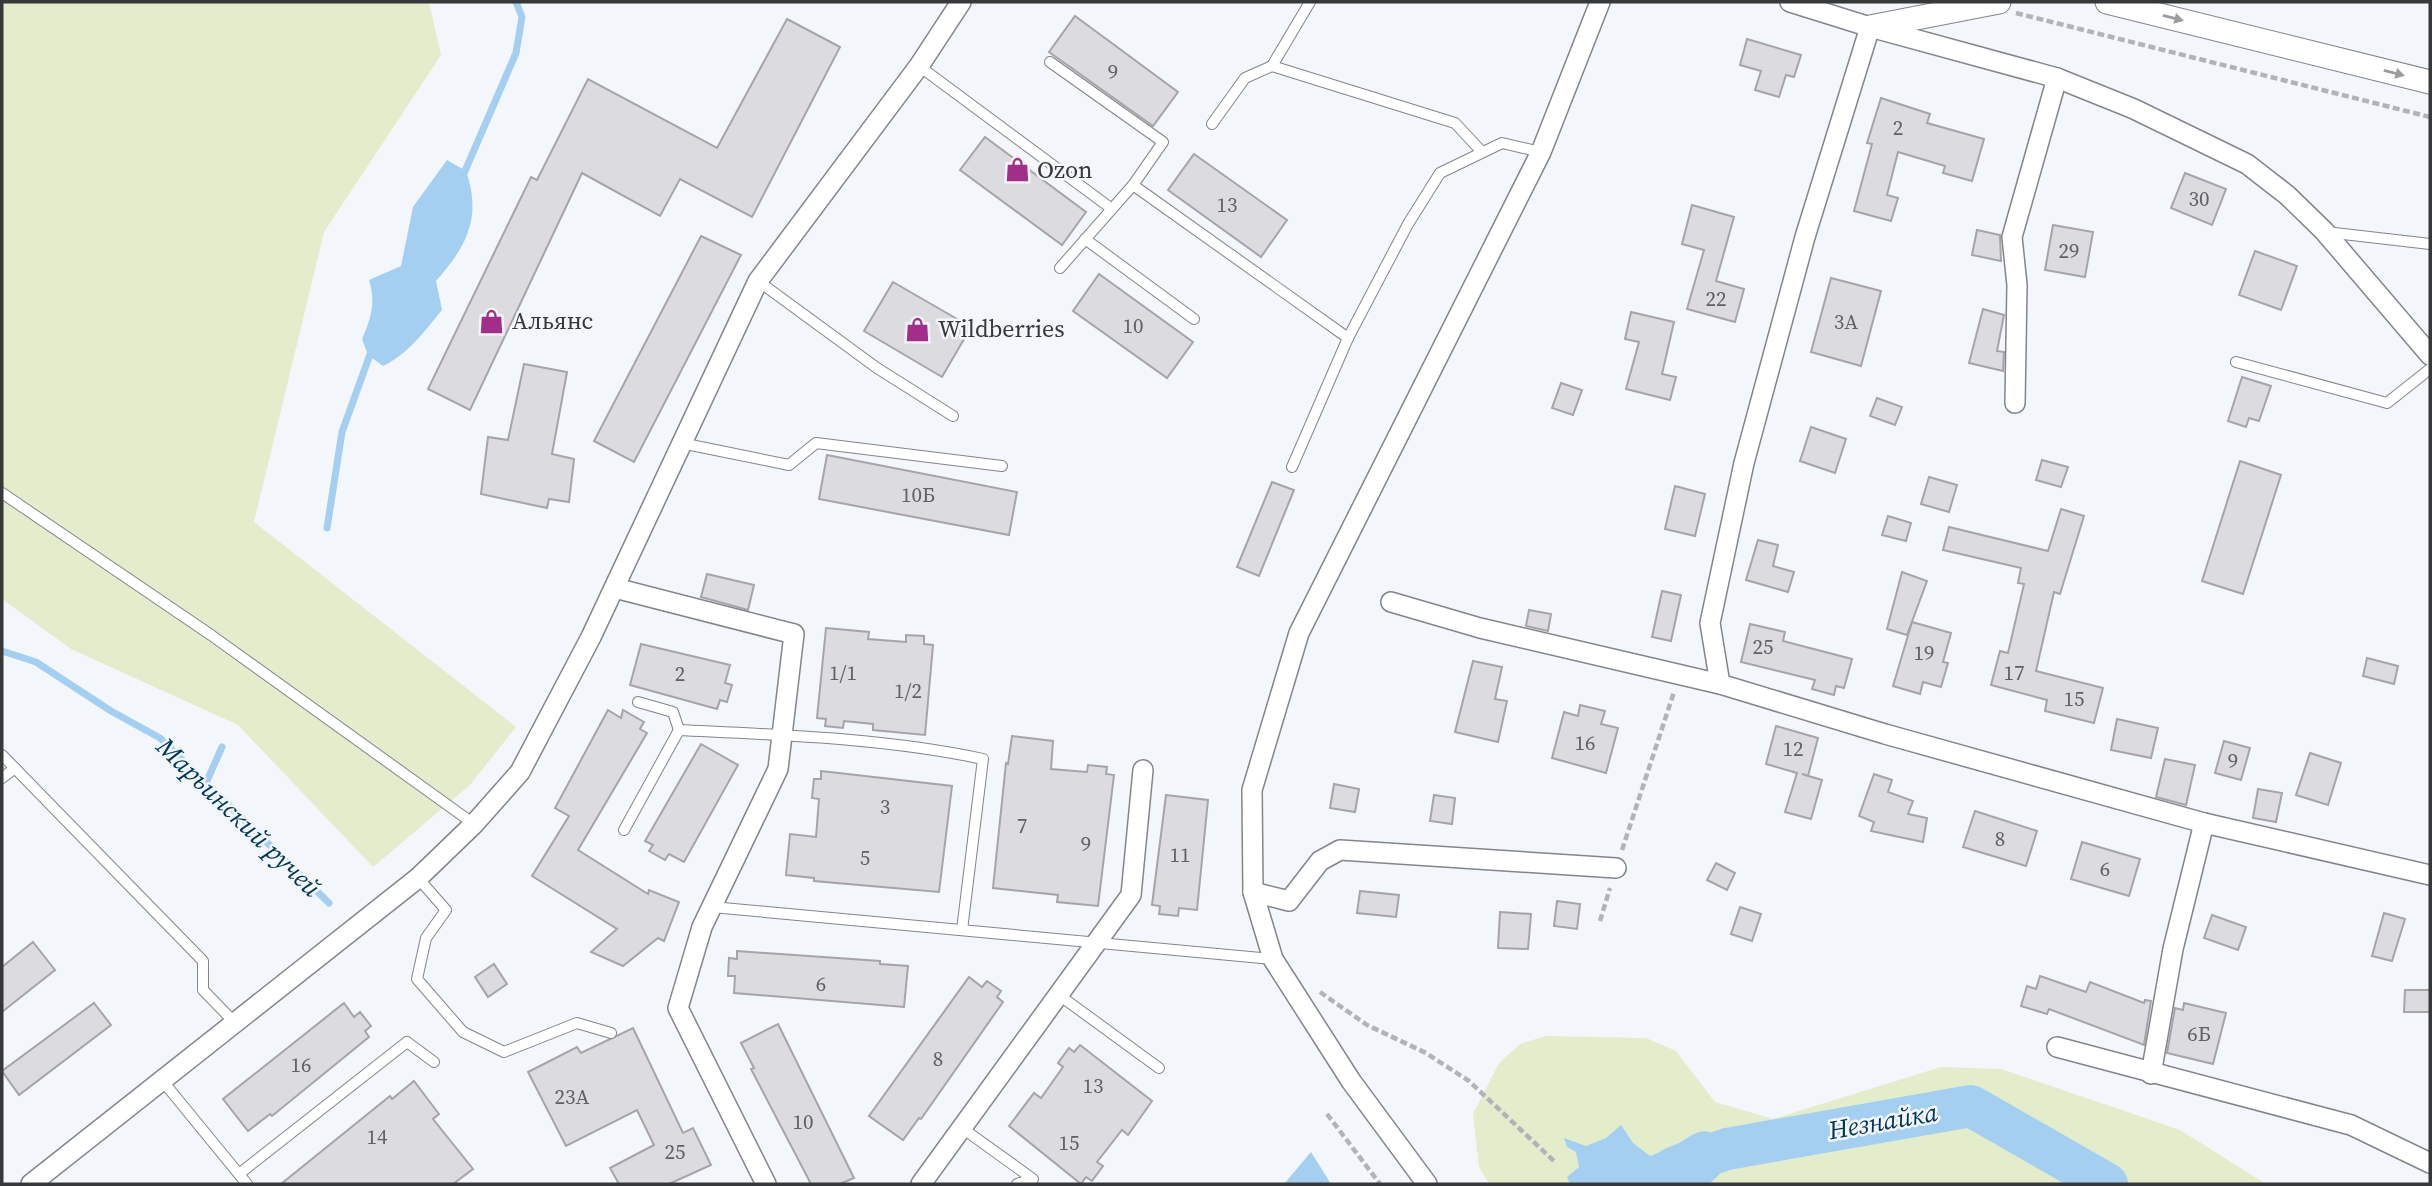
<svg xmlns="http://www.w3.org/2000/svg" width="2432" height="1186" viewBox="0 0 2432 1186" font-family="'Source Serif 4',serif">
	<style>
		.green { fill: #e3edcc }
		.water { fill: #a4cff1 }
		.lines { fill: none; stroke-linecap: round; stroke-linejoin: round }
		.stream { stroke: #a4cff1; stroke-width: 7 }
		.river { stroke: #a4cff1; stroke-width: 42 }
		.building { fill: #dcdbe0; stroke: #a6a4a9; stroke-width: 2 }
		.service-casing { stroke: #82858a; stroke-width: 12 }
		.minor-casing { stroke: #82858a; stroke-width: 22 }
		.tertiary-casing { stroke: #82858a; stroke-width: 25 }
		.path { stroke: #b0b3b7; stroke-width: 4.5; stroke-dasharray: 7 3.5; stroke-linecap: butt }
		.service { stroke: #fff; stroke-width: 10 }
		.minor { stroke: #fff; stroke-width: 19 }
		.tertiary { stroke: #fff; stroke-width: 23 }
		.oneway { fill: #9b9c9c }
		.labels { text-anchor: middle; stroke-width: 5; stroke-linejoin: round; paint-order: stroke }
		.number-label { font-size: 21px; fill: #606164 }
		.poi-label { font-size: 24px; fill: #37383a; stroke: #f3f6fb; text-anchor: start }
		.water-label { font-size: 26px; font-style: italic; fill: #003757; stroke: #f3f6fb }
	</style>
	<rect width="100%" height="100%" fill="#f3f6fb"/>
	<!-- green -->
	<g class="green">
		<polygon points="2,2 429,2 441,55 324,232 254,522 516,727 470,785 373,867 238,725 71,649 2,599"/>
		<polygon points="1546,1036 1646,1038 1676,1051 1715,1102 1773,1119 1941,1067 2001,1069 2180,1130 2266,1184 1489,1184 1479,1167 1473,1114 1499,1063 1520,1044"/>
	</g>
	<!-- water -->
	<g class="water">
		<path d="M447 160 466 171C482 217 467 246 436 281L442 310C424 332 408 354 383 366L368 355 362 339C371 319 376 302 369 280L401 266 413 207Z"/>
		<path d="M1621 1125 1633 1143 1650 1156C1658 1153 1668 1150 1676 1145 1698 1131 1709 1121 1727 1149L1719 1175 1709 1184H1570L1567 1177 1579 1167 1576 1152 1567 1147 1564 1138 1586 1146 1606 1138Z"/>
		<polygon points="1311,1152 1331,1184 1284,1184"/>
	</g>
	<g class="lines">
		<!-- stream -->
		<g class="stream">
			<polyline points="462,178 516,53 522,17 516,2"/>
			<polyline points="327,528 342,432 372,349"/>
			<polyline points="2,651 36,662 111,711 160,738 329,903"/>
			<polyline points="206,783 222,747"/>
		</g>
		<!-- river -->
		<polyline class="river" points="1646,1184 1675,1167 1727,1149 1971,1106 2107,1184"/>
	</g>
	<!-- building -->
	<g class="building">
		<polygon points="1075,16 1178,92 1153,126 1049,52"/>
		<polygon points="787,19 840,47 752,217 680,179 660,216 582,173 470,410 428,389 531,177 537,180 588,79 717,148"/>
		<polygon points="1747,39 1801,55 1794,77 1786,75 1779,97 1755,90 1761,71 1740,65"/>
		<polygon points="1881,98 1930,114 1927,123 1984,139 1972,181 1943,173 1945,166 1898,152 1887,195 1898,198 1891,221 1854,211 1872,144 1867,143"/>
		<polygon points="985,137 1086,212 1062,245 960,170"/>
		<polygon points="1194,154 1287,220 1261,257 1168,190"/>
		<polygon points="2185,173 2226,189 2212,225 2171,208"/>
		<polygon points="1692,205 1734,217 1716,281 1744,289 1735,322 1687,309 1704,250 1682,244"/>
		<polygon points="2053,225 2093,232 2085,277 2045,270"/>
		<polygon points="1977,230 2000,235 2001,261 1972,255"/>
		<polygon points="701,236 741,255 634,462 594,441"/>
		<polygon points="2255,251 2297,266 2281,310 2239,295"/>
		<polygon points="1099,274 1193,342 1167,378 1073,311"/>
		<polygon points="1831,278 1881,291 1861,366 1811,352"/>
		<polygon points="893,282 971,327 942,377 864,331"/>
		<polygon points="1983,309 2004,315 1997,351 2004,352 2003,371 1969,363"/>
		<polygon points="1631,312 1674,322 1662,374 1676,377 1670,400 1626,389 1639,342 1625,339"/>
		<polygon points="524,364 567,372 552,454 574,459 569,502 549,499 547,508 481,494 488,437 508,440"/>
		<polygon points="2242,377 2271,386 2259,421 2249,418 2246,427 2228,421"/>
		<polygon points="1561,383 1582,390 1573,415 1552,408"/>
		<polygon points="1877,398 1902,407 1895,425 1870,416"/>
		<polygon points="1811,427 1846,439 1835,473 1800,461"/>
		<polygon points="827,455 1017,492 1009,535 819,499"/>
		<polygon points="2042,460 2068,467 2061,487 2036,480"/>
		<polygon points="2240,461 2281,475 2243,594 2202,581"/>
		<polygon points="1929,477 1957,485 1949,512 1921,504"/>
		<polygon points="1272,482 1294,490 1259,576 1237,567"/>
		<polygon points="1675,486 1705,494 1695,536 1665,529"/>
		<polygon points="2061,509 2084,516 2060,594 2054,592 2036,671 2103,688 2094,723 2045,711 2047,700 1991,685 2000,651 2008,653 2024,584 2018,583 2021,568 1943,550 1949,527 2048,551"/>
		<polygon points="1888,516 1911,523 1906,541 1882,535"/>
		<polygon points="1758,540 1778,545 1773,566 1794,572 1788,592 1746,580"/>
		<polygon points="1902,572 1927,581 1907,635 1887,629"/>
		<polygon points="707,574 754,585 748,610 701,597"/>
		<polygon points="1662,591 1681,595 1671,641 1652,637"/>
		<polygon points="1529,610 1551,614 1548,631 1526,626"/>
		<polygon points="1912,622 1951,633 1943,662 1948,663 1941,687 1923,682 1920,694 1893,686"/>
		<polygon points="1750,624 1785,632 1783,641 1852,659 1844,688 1836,686 1834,695 1812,689 1815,680 1741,662"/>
		<polygon points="826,628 869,632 868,639 906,642 906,635 924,636 924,644 933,645 925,735 873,730 873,724 844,721 843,728 825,726 826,719 817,718"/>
		<polygon points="641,644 730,665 725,683 732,685 727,702 720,700 717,709 630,685"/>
		<polygon points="2367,658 2398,666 2394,684 2363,676"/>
		<polygon points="1473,661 1502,667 1495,699 1507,701 1498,742 1455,732"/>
		<polygon points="1580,705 1605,711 1601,724 1618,728 1606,773 1552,758 1564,712 1578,716"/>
		<polygon points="608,710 621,718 623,710 644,722 640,729 647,733 578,850 648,894 649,890 679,902 664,941 658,938 623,966 591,952 617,929 532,876 569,816 555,808"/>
		<polygon points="2117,719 2158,728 2151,758 2111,750"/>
		<polygon points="1776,726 1818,738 1808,776 1802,774 1822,780 1811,819 1785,812 1797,773 1766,764"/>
		<polygon points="1012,736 1053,741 1051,769 1087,772 1088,765 1107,767 1106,774 1114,775 1098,906 1057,902 1058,895 993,888 1006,763 1008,764"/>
		<polygon points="2224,741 2250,748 2241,780 2215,773"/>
		<polygon points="701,744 738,765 684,862 669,854 665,860 649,851 653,845 645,841"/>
		<polygon points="2310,753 2341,763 2328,805 2296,795"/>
		<polygon points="2165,759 2195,765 2186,805 2156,797"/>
		<polygon points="821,771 952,786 939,892 814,881 814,878 786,875 790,834 816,837 819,799 812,798 814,779 821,779"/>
		<polygon points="1874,774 1892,780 1888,792 1913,801 1908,814 1927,818 1923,842 1871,831 1874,822 1859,816"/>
		<polygon points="1334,784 1359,789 1355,812 1330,808"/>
		<polygon points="2258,789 2282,793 2276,822 2253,818"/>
		<polygon points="1166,795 1208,800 1197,910 1179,908 1178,916 1159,914 1160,906 1152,905"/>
		<polygon points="1434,795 1455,798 1452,824 1430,821"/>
		<polygon points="1975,811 2037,831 2026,866 1963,847"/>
		<polygon points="2082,842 2140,859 2129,896 2071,879"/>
		<polygon points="1716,863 1735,873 1727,890 1707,880"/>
		<polygon points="1360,891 1399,895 1396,917 1357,913"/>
		<polygon points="1557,901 1580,904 1577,929 1554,926"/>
		<polygon points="1740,907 1761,914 1752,941 1731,934"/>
		<polygon points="1500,912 1531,914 1528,949 1498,948"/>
		<polygon points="2384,913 2405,919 2392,961 2372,956"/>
		<polygon points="2212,915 2246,927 2238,950 2204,938"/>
		<polygon points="33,942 55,970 2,1012 2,967"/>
		<polygon points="737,951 880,961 880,964 908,966 904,1007 734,993 735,976 728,976 729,958 737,959"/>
		<polygon points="494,964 507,984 488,997 475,977"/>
		<polygon points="2040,976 2086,992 2090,982 2144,1003 2145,1000 2151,1001 2144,1045 2049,1009 2047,1014 2021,1006 2027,986 2036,989"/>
		<polygon points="969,977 982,987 987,981 1001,991 997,997 1003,1002 921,1119 919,1118 903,1140 869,1116"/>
		<polygon points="2405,990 2430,990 2430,1012 2404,1012"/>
		<polygon points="94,1003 111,1025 19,1095 2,1071"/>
		<polygon points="344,1003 354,1017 360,1012 371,1026 365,1031 369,1037 272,1116 270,1114 248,1131 223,1099"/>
		<polygon points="2184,1003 2226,1013 2213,1064 2167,1053 2175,1008 2183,1010"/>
		<polygon points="778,1024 854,1178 840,1184 811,1184 751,1069 754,1068 741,1043"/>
		<polygon points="633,1028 683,1133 693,1128 711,1165 669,1184 619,1184 610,1168 654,1145 637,1110 566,1146 528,1072 577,1047 581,1053"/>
		<polygon points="1080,1045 1152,1101 1128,1135 1122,1130 1097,1162 1103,1166 1092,1181 1086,1177 1081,1184 1009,1126 1034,1093 1041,1098 1063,1067 1058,1063 1069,1048 1074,1052"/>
		<polygon points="414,1081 439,1114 433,1119 473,1169 453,1184 281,1184 390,1096 392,1099"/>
	</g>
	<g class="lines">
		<defs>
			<g id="service">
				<polyline points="1050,62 1163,142 1133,185 1060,268"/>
				<polyline points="919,66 1112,209"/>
				<polyline points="1272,66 1310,2"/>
				<polyline points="1212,124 1245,78 1272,66 1455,123 1482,152"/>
				<polyline points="1133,185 1348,338"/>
				<polyline points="2326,232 2430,244"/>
				<polyline points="1085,239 1194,319"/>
				<polyline points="758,281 877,368 953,416"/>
				<polyline points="2236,362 2387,403 2430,369"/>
				<polyline points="681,443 789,465 816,443 1002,466"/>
				<polyline points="1292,467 1348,338 1408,224 1440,173 1502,143 1541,152"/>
				<polyline points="2,493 211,635 474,824"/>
				<polyline points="638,702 673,712 679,730"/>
				<polyline points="2,755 203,961 203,990 236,1024"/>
				<polyline points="2,778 15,768"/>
				<path d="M624 830 679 730C780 735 884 738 983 759L962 930"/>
				<polyline points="418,878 446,910 426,938 417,979 463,1032 504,1052 577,1023 611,1033"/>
				<polyline points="712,907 1273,959"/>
				<polyline points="1059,995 1159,1068"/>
				<polyline points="161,1079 247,1184"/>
				<polyline points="962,1128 1033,1179 1017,1184"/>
				<polyline points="239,1174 407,1042 434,1062"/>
			</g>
			<g id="minor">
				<polyline points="1790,2 1870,27 2057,78 2134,109 2247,164 2287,195 2324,231 2430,355"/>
				<polyline points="2015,403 2017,285 2012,237 2057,78"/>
				<polyline points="615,588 794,634 778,769 702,927 678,1008 766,1184"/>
				<polyline points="1391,602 1480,628 1720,684 1885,734 2204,823 2430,875"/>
				<polyline points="1720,684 1710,623 1744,463 1805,237 1870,27"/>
				<polyline points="1253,892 1289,901 1320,861 1340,850 1616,868"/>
				<polyline points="2057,1047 2351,1125 2430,1163"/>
				<polyline points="2151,1074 2173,949 2204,823"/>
				<polyline points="31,1184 418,878 474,824 520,772 591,637 758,281 919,66 961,2"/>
				<polyline points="921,1184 1131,895 1143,770"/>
				<polyline points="1427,1184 1351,1081 1273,959 1253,892 1252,790 1299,633 1541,152 1600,2"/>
			</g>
			<g id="tertiary">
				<polyline points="2107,2 2430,82"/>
				<polyline points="1870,27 1999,2"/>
			</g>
		</defs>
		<!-- service casing -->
		<use href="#service" class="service-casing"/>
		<!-- minor casing -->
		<use href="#minor" class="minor-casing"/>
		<!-- tertiary casing -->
		<use href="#tertiary" class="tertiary-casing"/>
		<!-- path -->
		<g class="path">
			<polyline points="2016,13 2430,117"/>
			<polyline points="1622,850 1674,692"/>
			<polyline points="1600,921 1610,888"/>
			<polyline points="1320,992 1367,1025 1426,1053 1469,1081 1555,1162"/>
			<polyline points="1327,1114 1380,1184"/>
		</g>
		<!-- service -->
		<use href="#service" class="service"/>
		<!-- minor -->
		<use href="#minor" class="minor"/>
		<!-- tertiary -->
		<use href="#tertiary" class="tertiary"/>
	</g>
	<!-- one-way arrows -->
	<defs><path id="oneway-solid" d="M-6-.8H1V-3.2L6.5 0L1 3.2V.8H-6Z" transform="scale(1.75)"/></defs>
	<g class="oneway">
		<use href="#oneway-solid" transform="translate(2173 18) rotate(14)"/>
		<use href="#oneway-solid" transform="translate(2394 73) rotate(14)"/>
	</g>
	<!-- icons -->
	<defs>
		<symbol id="shop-bare" viewBox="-9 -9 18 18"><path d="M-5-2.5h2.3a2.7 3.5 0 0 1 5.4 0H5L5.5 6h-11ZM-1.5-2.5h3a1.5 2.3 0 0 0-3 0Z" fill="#a12e89" stroke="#f3f6fb" stroke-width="2.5" paint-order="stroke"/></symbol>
	</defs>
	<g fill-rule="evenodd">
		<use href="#shop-bare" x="1000" y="152" width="35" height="35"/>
		<use href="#shop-bare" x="474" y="304" width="35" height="35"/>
		<use href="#shop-bare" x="900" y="312" width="35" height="35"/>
	</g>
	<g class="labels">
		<!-- number labels -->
		<g class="number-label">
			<text x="1113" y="79">9</text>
			<text x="1898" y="135">2</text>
			<text x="2199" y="206">30</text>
			<text x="1227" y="212">13</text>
			<text x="2069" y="258">29</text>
			<text x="1716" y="306">22</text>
			<text x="1846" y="329">3А</text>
			<text x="1133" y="333">10</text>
			<text x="918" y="502">10Б</text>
			<text x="1763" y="654">25</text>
			<text x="1924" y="660">19</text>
			<text x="843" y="680">1/1</text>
			<text x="2014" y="680">17</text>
			<text x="680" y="681">2</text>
			<text x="908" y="698">1/2</text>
			<text x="2074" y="706">15</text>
			<text x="1585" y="750">16</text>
			<text x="1793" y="756">12</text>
			<text x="2233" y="768">9</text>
			<text x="885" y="814">3</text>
			<text x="1022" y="833">7</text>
			<text x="2000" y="846">8</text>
			<text x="1086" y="851">9</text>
			<text x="1180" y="862">11</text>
			<text x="865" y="865">5</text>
			<text x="2105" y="876">6</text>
			<text x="821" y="991">6</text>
			<text x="2199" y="1041">6Б</text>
			<text x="938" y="1066">8</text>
			<text x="301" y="1072">16</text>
			<text x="1093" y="1093">13</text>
			<text x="572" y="1104">23А</text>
			<text x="803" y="1129">10</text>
			<text x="377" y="1144">14</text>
			<text x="1069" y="1150">15</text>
			<text x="675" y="1159">25</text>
		</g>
		<!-- poi labels -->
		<g class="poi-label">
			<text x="1037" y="178">Ozon</text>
			<text x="512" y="329">Альянс</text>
			<text x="938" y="337">Wildberries</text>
		</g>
		<!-- water labels -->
		<g class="water-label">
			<text transform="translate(239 817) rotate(44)" y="9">Марьинский ручей</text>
			<text transform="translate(1883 1121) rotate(-10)" y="9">Незнайка</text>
		</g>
	</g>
	<!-- border -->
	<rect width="2432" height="1186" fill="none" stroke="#37383a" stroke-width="7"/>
</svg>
